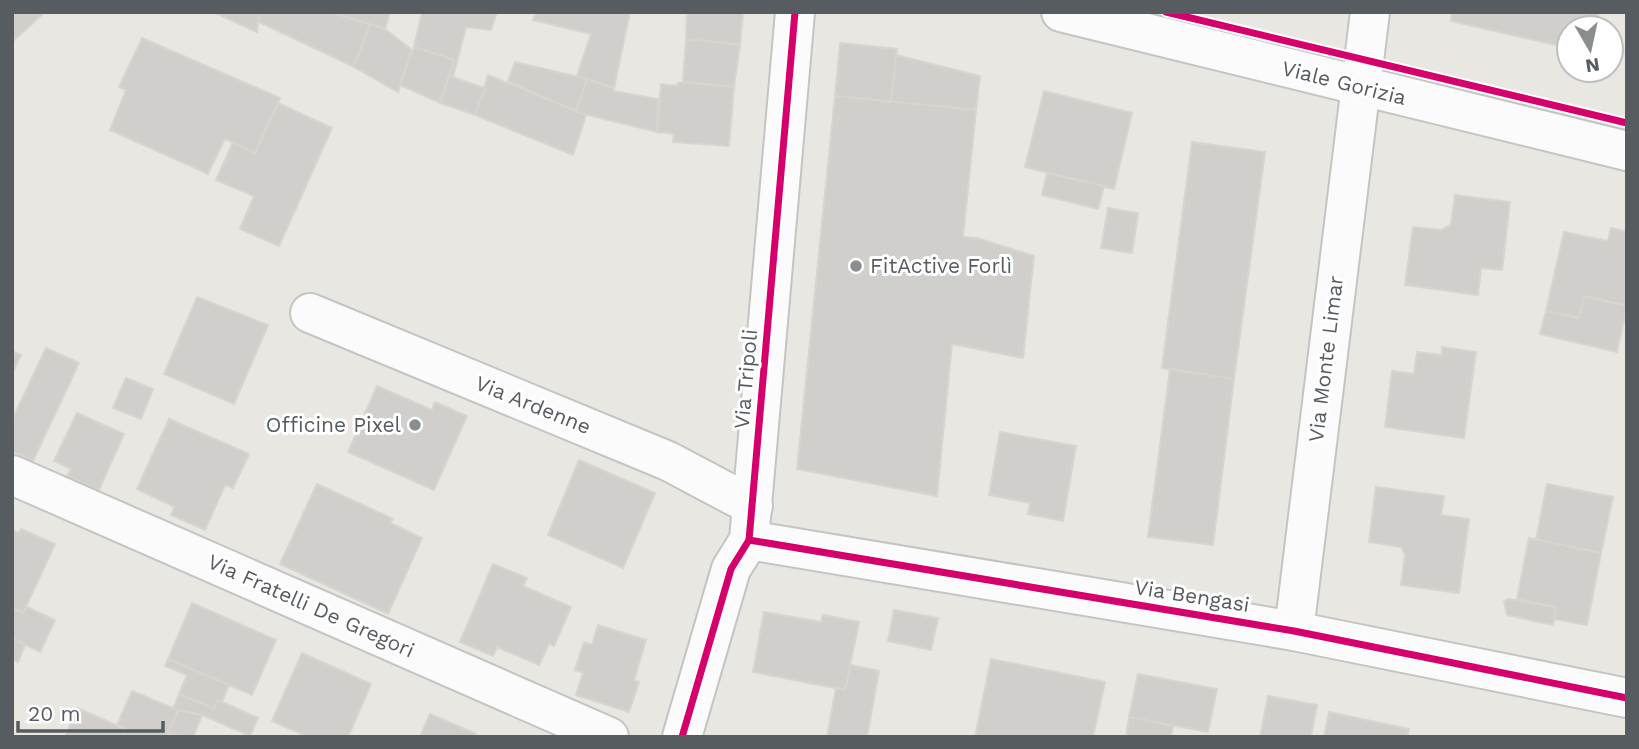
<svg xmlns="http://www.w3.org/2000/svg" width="1639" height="749" viewBox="0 0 1639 749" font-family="'Work Sans',sans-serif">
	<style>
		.building { fill: #d0cfcc; stroke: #d8d5d1; stroke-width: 2 }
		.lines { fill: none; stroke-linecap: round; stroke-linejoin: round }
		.minor-casing { stroke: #c4c4c3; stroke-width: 42 }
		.minor { stroke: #fcfbfb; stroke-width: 38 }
		.cycleway-casing { stroke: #fff; stroke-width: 11 }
		.cycleway { stroke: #d6006c; stroke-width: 7 }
		.poi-dot { fill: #8a8d8e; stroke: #fff; stroke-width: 2.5 }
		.labels { text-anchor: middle; stroke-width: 6; stroke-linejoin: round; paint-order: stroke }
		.street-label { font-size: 21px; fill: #575c61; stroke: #fff }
		.poi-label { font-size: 21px; fill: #575c61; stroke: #fff; text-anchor: start }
	</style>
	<rect width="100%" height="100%" fill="#e8e7e2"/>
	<!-- building -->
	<g class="building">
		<polygon points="12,12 45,12 12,42"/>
		<polygon points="213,12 259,12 257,32"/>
		<polygon points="259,12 330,12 370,24 354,67 259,22"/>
		<polygon points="330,12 390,12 385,29"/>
		<polygon points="422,12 497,12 491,30 466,27 453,77 449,76 454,60 414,47"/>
		<polygon points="536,12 630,12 614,88 577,76 591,34 533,20"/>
		<polygon points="687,12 743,12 740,45 686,39"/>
		<polygon points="1452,12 1599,12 1596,28 1569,28 1569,48 1451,21"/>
		<polygon points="370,24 385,29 412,50 398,92 354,67"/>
		<polygon points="142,38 280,98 255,153 225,139 208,174 110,130 126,90 119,87"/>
		<polygon points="686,39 740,45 734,87 683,82"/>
		<polygon points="840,43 897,49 891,102 835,96"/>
		<polygon points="414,47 454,60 440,103 400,85"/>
		<polygon points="896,55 980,76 976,110 891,102"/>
		<polygon points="515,62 587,79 576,112 508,81"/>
		<polygon points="488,75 586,115 573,155 475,115"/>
		<polygon points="449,76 485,88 475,115 440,103"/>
		<polygon points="587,79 614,88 613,91 658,99 657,132 576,112"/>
		<polygon points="683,82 734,87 729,146 673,142 674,134 657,132 661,84 678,86 678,83"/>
		<polygon points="1044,91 1132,113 1114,189 1025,167"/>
		<polygon points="835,96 976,110 963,237 977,238 1034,256 1023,358 952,344 937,496 797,469"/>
		<polygon points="278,103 332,128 279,246 240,229 254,196 216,180 233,142 255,153"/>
		<polygon points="1192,142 1265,152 1234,379 1162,368"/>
		<polygon points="1047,173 1104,186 1098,209 1042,195"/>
		<polygon points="1455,195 1510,202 1502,270 1481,268 1478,295 1405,285 1413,227 1441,230 1451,225"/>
		<polygon points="1108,208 1138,213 1132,253 1101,248"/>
		<polygon points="1611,228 1627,232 1627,306 1584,296 1579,318 1546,311 1564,232 1608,241"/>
		<polygon points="1584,296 1627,306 1617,352 1540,334 1546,311 1579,318"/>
		<polygon points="197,297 268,325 234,404 164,374"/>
		<polygon points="1442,347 1476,352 1464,438 1385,427 1392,371 1414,374 1417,352 1442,355"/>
		<polygon points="46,348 79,363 33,461 12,451 12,420"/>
		<polygon points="12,351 21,355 12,374"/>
		<polygon points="1170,369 1234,379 1213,545 1148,537"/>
		<polygon points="126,378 153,389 141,419 113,408"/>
		<polygon points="377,386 432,410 435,402 467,416 434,490 348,452"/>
		<polygon points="77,413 124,434 99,490 67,476 71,469 54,461"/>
		<polygon points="169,419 249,454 233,488 225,485 205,530 171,515 175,507 137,489"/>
		<polygon points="1000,432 1076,446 1063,521 1028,514 1030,503 989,495"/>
		<polygon points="579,460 655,493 623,568 548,535"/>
		<polygon points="317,484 393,519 390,523 422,538 388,614 280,564"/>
		<polygon points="1547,484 1613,497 1601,553 1536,540"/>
		<polygon points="1376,487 1444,496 1441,515 1469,519 1459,593 1401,585 1405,554 1401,547 1369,542"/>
		<polygon points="21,529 55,544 23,613 12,608 12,530 19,533"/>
		<polygon points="1529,538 1601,553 1587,625 1554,619 1556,607 1517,599"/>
		<polygon points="493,564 527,578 523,586 571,607 554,646 549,644 539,665 497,647 493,656 460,642"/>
		<polygon points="1508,599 1556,607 1553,625 1507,615 1504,602"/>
		<polygon points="192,603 276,640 252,695 168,659"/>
		<polygon points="27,607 55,620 40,652 12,638 12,608 23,613"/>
		<polygon points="894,610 938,618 931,650 888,641"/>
		<polygon points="764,612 821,622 823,615 859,622 845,690 753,672"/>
		<polygon points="598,625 646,640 634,680 639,682 629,712 576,695 583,673 575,670 584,642 592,645"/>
		<polygon points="12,638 25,645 18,662 12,659"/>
		<polygon points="302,653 371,684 348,737 308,737 272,721"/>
		<polygon points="168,659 229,685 222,702 218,700 214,709 179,694 187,675 165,666"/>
		<polygon points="991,659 1105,682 1093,737 975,737"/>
		<polygon points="851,665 879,671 867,737 827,737 836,688 845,690"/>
		<polygon points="1138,674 1217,689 1208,732 1129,717"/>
		<polygon points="132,691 178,710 166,737 129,737 125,735 127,730 117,725"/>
		<polygon points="179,694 214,709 218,700 258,718 250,736 202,715 173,709"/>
		<polygon points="1268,696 1317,705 1311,737 1260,737"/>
		<polygon points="77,708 127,730 124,737 65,737"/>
		<polygon points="178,710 202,715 193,737 168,733"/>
		<polygon points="1329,712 1409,729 1407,737 1324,737"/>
		<polygon points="430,714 476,734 474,737 420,737"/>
		<polygon points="1129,717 1173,726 1171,737 1126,737"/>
	</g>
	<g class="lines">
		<defs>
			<g id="minor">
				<polyline points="1061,12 1627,151"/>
				<polyline points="310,313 668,461 753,506"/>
				<polyline points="12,475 609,737"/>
				<polyline points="749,540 1294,631 1627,698"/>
				<polyline points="1294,631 1370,12"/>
				<polyline points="682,737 731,569 749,540 795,12"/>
			</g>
		</defs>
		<!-- minor casing -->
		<use href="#minor" class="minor-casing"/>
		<!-- minor -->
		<use href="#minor" class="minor"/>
		<defs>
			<g id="cycleway">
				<polyline points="1166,12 1627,123"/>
				<polyline points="749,540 1294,631 1627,698"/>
				<polyline points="682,737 731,569 749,540 795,12"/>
			</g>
		</defs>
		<!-- cycleway casing -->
		<use href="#cycleway" class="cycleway-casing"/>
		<!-- cycleway -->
		<use href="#cycleway" class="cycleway"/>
	</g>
	<!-- markers -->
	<g class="poi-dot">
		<circle cx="856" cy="266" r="7"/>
		<circle cx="415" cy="425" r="7"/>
	</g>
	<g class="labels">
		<!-- street labels -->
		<g class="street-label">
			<text transform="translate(1344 83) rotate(14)" y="7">Viale Gorizia</text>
			<text transform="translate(1326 359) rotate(-83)" y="7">Via Monte Limar</text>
			<text transform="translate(746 379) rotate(-85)" y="7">Via Tripoli</text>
			<text transform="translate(533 405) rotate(22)" y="7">Via Ardenne</text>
			<text transform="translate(1192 596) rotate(9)" y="7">Via Bengasi</text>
			<text transform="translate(311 606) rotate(24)" y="7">Via Fratelli De Gregori</text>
		</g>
		<!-- poi labels -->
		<g class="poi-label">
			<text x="870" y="273">FitActive Forlì</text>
			<text x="401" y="432" text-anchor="end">Officine Pixel</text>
		</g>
	</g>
	<!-- border -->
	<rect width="1639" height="749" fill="none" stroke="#575c61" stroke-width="28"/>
	<!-- north arrow -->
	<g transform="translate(1590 49) rotate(171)"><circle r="33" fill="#ffffff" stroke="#bcbec0" stroke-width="2"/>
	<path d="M0-5L12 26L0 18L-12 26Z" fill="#8a8d8e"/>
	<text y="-10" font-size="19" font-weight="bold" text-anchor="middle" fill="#575c61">N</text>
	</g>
	<!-- scale -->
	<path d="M18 721v10h145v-10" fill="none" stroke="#575c61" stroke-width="3.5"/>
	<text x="28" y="721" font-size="21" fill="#575c61" stroke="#ffffff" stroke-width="5" paint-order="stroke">20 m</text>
</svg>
